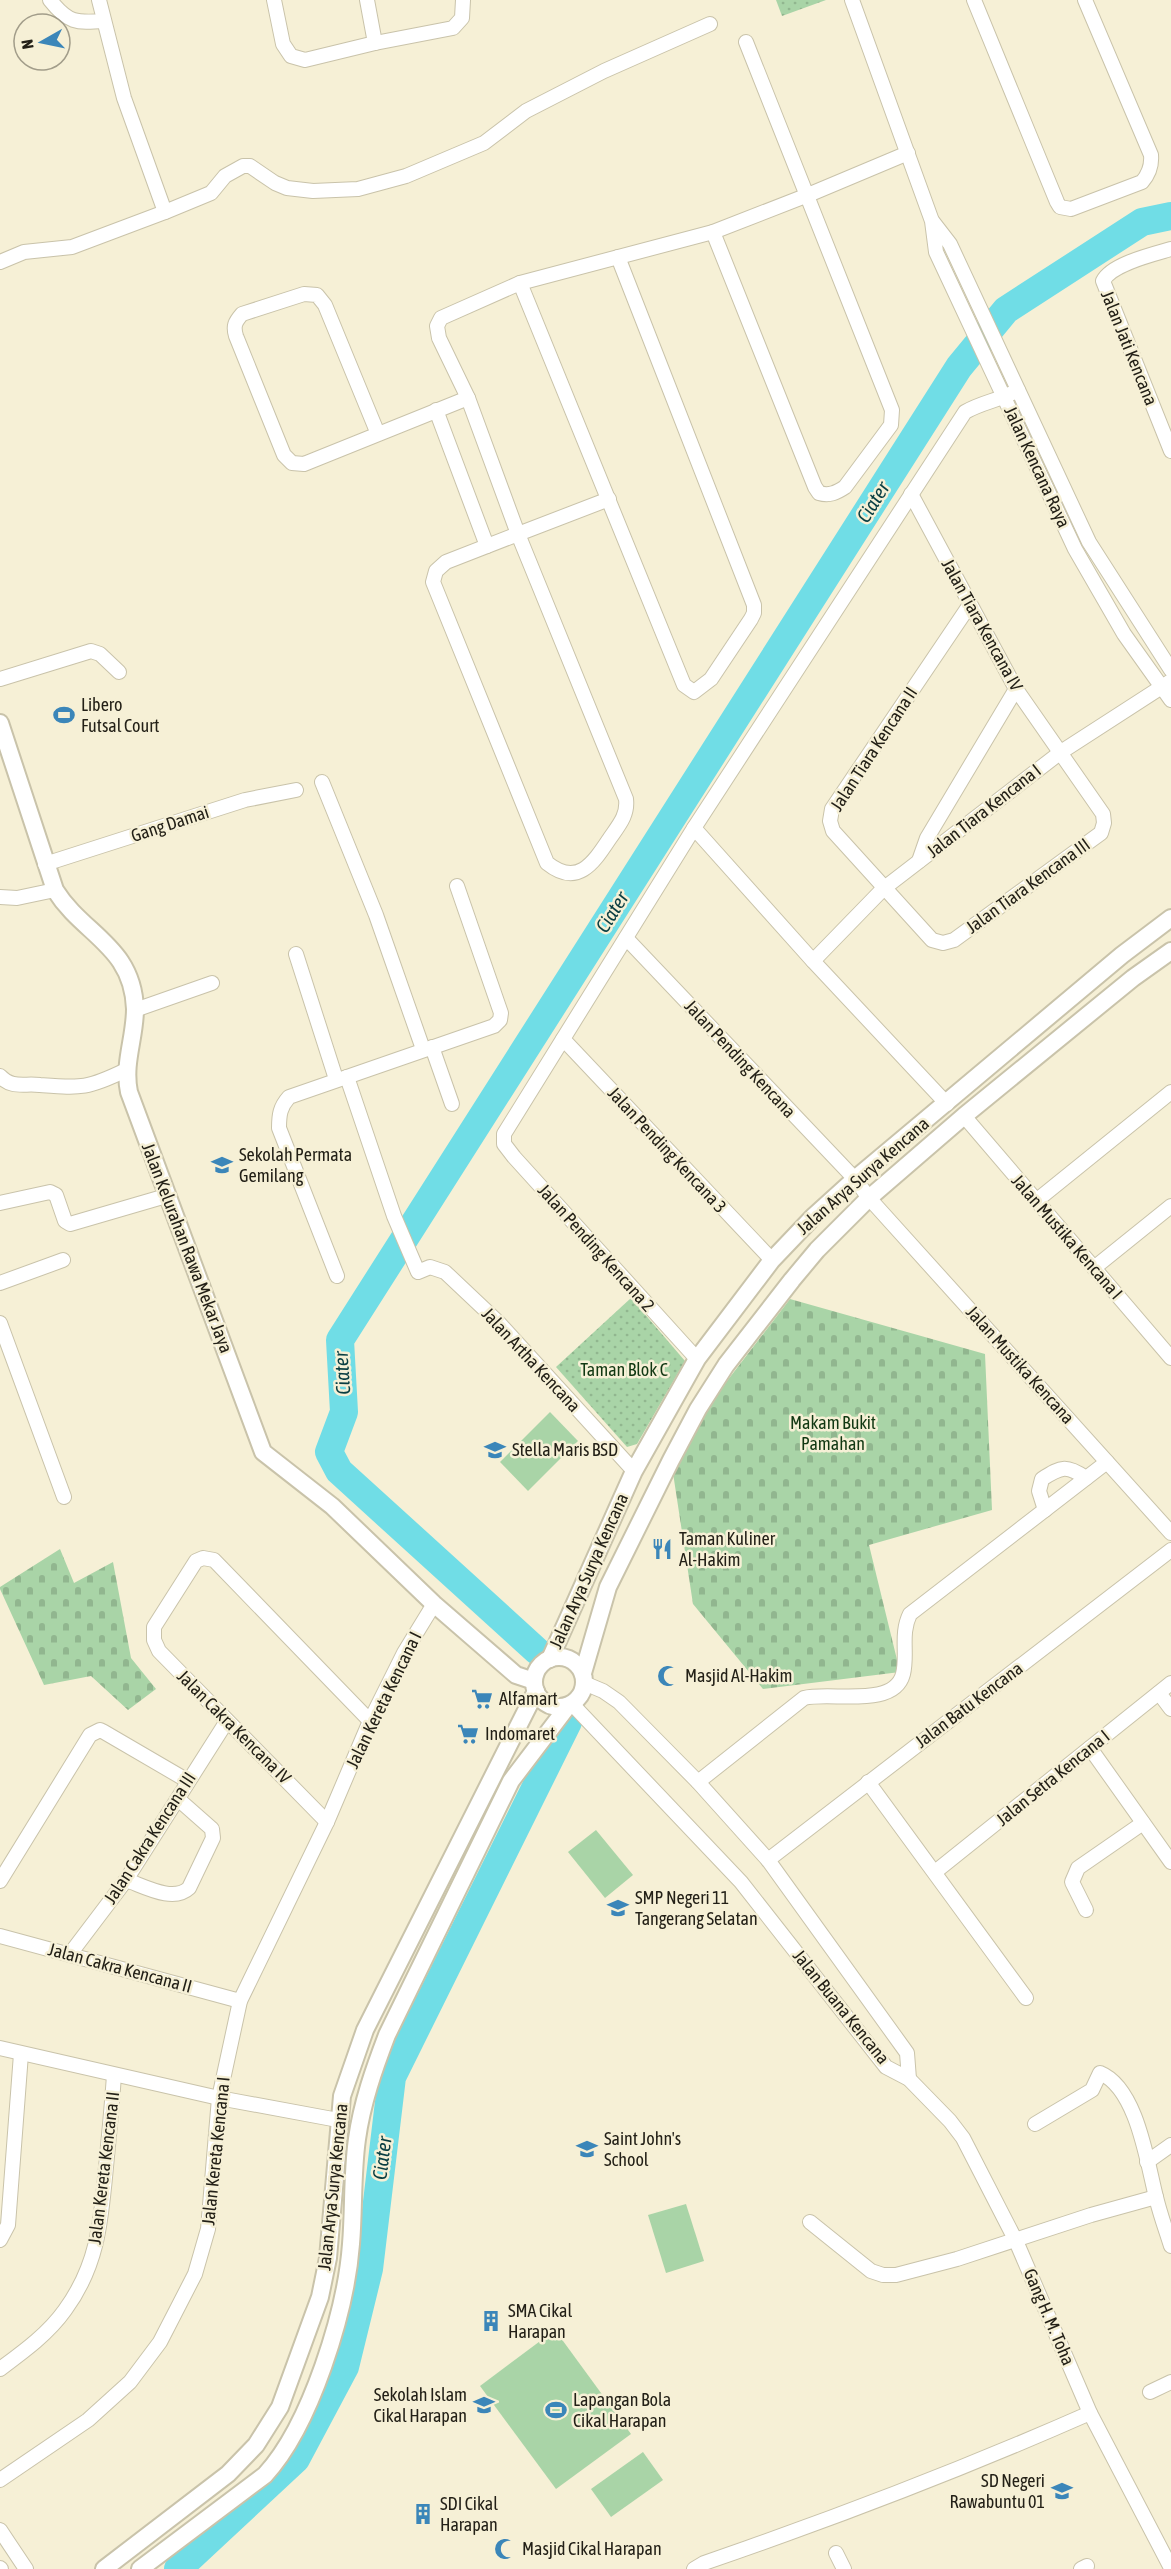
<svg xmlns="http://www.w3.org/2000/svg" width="1171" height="2569" viewBox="0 0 1171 2569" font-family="'Asap Condensed',sans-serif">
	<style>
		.grass { fill: #a9d4a7 }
		.cemetery { fill: url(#cemetery-stones) }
		.park { fill: url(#park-dots) }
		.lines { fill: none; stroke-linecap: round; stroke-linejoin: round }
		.river { stroke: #70dde6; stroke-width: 28 }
		.minor-casing { stroke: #c9c3aa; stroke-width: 16 }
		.tertiary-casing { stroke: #c9c3aa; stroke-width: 20 }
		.minor { stroke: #fff; stroke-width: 14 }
		.tertiary { stroke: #fff; stroke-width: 16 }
		.labels { text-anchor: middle; stroke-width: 5; stroke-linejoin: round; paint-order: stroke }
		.street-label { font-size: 18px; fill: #232017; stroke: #f6f0d6 }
		.poi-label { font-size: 18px; fill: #232017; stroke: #f6f0d6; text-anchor: start }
		.park-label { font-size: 18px; fill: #113812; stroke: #f6f0d6 }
		.water-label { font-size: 20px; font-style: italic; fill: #093e42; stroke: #f6f0d6 }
	</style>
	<defs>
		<pattern id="cemetery-stones" width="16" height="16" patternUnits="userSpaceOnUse" patternTransform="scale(1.5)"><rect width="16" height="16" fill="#a9d4a7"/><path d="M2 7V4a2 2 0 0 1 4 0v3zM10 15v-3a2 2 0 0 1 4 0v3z" fill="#91b68f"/></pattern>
		<pattern id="park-dots" width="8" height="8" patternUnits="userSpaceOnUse" patternTransform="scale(1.5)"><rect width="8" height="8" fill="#a9d4a7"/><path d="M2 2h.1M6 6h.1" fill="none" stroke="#91b68f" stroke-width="1.8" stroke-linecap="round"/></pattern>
	</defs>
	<rect width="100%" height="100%" fill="#f6f0d6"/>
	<!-- grass -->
	<g class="grass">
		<polygon points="550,1412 578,1441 528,1491 500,1462"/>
		<polygon points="596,1830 633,1875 605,1898 568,1852"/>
		<polygon points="686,2204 704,2261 666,2273 648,2215"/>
		<polygon points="555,2330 631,2434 556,2489 480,2386"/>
		<polygon points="643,2452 663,2480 611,2517 591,2489"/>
	</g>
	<!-- cemetery -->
	<g class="cemetery">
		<polygon points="790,1299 985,1354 992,1510 869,1545 900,1672 763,1689 693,1604 673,1473 704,1411"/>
		<polygon points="60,1549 74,1583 113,1562 131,1658 156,1689 128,1710 91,1676 44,1685 0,1589 0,1587"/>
	</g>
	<!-- park -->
	<g class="park">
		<polygon points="776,0 826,0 782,16"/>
		<polygon points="631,1298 685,1361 637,1444 627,1447 556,1367"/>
	</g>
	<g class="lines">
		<!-- river -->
		<g class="river">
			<polyline points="537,1651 339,1471 329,1452 344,1412 340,1340 959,367 1006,310 1142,222 1171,216"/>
			<polyline points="178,2569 296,2459 345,2367 369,2269 392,2077 568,1722"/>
		</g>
		<defs>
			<g id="minor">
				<path d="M50 0C68 23 76 23 104 21"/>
				<polyline points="99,0 124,98 165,212"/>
				<polyline points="274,0 283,44 291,56 305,60 375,43 453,28 462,18 463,0"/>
				<polyline points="367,0 375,43"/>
				<polyline points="852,0 932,221 936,252 1075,549 1124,634 1171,700"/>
				<path d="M974 0 1057 202 1060 207 1071 209 1142 182C1149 174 1152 166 1151 155L1085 0"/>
				<polyline points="933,222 950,244 1089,542 1171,670"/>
				<path d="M713 232 815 487 819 493C829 496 836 493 845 487L891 425 892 410 746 42"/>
				<path d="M1171 249C1154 254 1111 264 1103 281L1171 451"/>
				<polyline points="0,262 24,252 72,247 165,212 211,193 225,176 243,166 250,166 275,183 287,188 313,191 358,189 406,176 484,143 526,111 604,71 710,24"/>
				<polyline points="520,283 684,685 694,692 711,679 751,619 754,613 754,605 618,257"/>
				<polyline points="436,410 487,546"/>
				<path d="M378 434 325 305 317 295 304 294 242 314C235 322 233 326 236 336L284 455 292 463 304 464 468 398"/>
				<polyline points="911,494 1016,689 1103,814 1104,823 1101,833 954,940 943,943 932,940 833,831 830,821 832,809 969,606"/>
				<polyline points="609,499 518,534 468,398 439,338 437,326 441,318 520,283 713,232 808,195 908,153"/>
				<path d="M518 534 626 799C628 815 619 825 610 838 594 862 578 888 547 863L433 582 436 571 446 562Z"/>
				<polyline points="0,679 91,651 100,654 119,672"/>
				<polyline points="322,782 376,915 423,1049"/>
				<polyline points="694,828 813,961 947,1104"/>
				<polyline points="919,861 927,838 1016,689"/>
				<polyline points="45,864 245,800 296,790"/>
				<polyline points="0,897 17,898 55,890"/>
				<polyline points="626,938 855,1179 869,1198 1171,1533"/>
				<polyline points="296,954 336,1079"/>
				<polyline points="813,961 883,889 1061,752 1171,681"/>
				<polyline points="135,1010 212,983"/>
				<polyline points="563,1039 772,1260"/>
				<polyline points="432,1047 452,1104"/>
				<path d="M0 1076C12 1089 24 1083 40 1085 81 1088 87 1089 126 1070"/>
				<polyline points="347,1077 394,1216 418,1272 430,1267 445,1272 498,1322 634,1471"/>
				<polyline points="964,1116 1171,1358"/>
				<polyline points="1036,1201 1171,1092"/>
				<polyline points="0,1203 50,1192 56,1195 65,1221 70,1224 166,1196"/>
				<polyline points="1094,1268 1171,1206"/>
				<path d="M337 1276 279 1128C279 1115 280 1107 289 1097L494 1026 500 1020 501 1013 457 886"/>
				<polyline points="0,1283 63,1260"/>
				<polyline points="0,1323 64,1497"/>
				<path d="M697 1359 514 1157 504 1144V1134L694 828 965 412C982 402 1001 400 1018 390"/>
				<path d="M1045 1510 1039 1491 1042 1479C1062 1466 1067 1465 1086 1478"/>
				<polyline points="584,1683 603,1691 619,1702 698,1782 768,1860 907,2053 909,2079"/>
				<polyline points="1159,1693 1171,1709"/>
				<polyline points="572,1704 741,1882 886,2067 909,2079 950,2121 963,2138 1016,2241 1090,2413 1171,2568"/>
				<polyline points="1090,1748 1171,1862"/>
				<path d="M698 1782 804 1698C830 1691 894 1709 903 1674 908 1654 900 1634 910 1614L1107 1462"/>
				<polyline points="868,1782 1026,1998"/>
				<polyline points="327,1822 159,1651 154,1640 154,1627 196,1561 203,1558 214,1560 370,1721"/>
				<polyline points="768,1860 1171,1550"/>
				<polyline points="935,1872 1171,1683"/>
				<path d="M126 1880C144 1886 173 1903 189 1888L213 1838 212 1829 178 1799"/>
				<polyline points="0,1881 90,1735 100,1730 104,1732 188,1781"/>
				<polyline points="1086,1910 1072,1882 1078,1868 1143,1823"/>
				<polyline points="0,1936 240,2001"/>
				<polyline points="70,1954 126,1880 227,1721"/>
				<polyline points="0,2048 219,2098 338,2120"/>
				<path d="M1035 2124 1092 2090 1100 2073C1137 2088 1147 2162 1156 2197 1160 2214 1166 2230 1171 2246"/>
				<polyline points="1147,2162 1171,2145"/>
				<polyline points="810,2222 871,2271 883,2275 896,2275 957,2259 1091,2215 1156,2197"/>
				<polyline points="0,2240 8,2225 21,2054"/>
				<path d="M0 2369C23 2352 48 2334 65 2310 98 2265 101 2221 106 2167 109 2136 112 2105 114 2075"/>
				<polyline points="1150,2392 1171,2382"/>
				<polyline points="0,2480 88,2420 130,2382 160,2342 195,2274 208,2229 219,2098 240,2001 327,1822 370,1721 404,1653 434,1604"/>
				<polyline points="0,2530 26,2569"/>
				<polyline points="836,2553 844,2569"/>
				<polyline points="0,2568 1,2569"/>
				<path d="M694 2569 704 2563C835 2518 963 2469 1090 2413"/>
				<polyline points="1081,2569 1087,2566"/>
			</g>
			<g id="tertiary">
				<path d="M0 723 55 890C83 935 133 946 135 1009 135 1038 123 1063 129 1092L263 1452 332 1506 434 1604 516 1675 534 1681"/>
				<circle cx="559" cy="1682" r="25"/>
				<polyline points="550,1659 634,1471 697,1359 772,1260 813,1217 855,1179 1122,955 1171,918"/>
				<polyline points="583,1673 608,1587 671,1460 698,1409 726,1365 792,1280 817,1250 869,1198 964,1116 1133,978 1171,951"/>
				<polyline points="104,2569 228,2474 256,2445 280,2407 320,2297 328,2258 342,2096 365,2030 536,1691"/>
				<path d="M140 2569 265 2475C311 2425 346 2311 351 2244 354 2209 352 2174 357 2139 362 2103 374 2069 387 2035L511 1781 568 1706"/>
			</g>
		</defs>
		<!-- minor casing -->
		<use href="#minor" class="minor-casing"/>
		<!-- tertiary casing -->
		<use href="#tertiary" class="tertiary-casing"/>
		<!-- minor -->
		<use href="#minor" class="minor"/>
		<!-- tertiary -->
		<use href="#tertiary" class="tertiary"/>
	</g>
	<!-- icons -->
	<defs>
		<symbol id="stadium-bare" viewBox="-9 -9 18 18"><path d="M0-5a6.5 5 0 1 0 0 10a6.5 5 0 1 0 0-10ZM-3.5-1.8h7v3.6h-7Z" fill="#3b86b9" stroke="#f6f0d6" stroke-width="2.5" paint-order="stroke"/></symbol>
		<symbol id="school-bare" viewBox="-9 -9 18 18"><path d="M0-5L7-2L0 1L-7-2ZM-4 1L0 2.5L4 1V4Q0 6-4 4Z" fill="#3b86b9" stroke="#f6f0d6" stroke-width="2.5" paint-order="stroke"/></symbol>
		<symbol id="restaurant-bare" viewBox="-9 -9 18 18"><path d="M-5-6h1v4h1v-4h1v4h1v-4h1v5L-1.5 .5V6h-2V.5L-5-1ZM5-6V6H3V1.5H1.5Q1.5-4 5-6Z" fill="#3b86b9" stroke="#f6f0d6" stroke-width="2.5" paint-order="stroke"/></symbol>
		<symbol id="mosque-bare" viewBox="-9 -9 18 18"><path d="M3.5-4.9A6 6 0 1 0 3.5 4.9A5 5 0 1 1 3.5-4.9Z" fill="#3b86b9" stroke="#f6f0d6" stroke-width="2.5" paint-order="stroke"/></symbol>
		<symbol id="supermarket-bare" viewBox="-9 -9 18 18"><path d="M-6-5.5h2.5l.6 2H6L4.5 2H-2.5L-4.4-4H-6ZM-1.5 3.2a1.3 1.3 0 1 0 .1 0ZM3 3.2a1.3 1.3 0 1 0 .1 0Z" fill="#3b86b9" stroke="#f6f0d6" stroke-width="2.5" paint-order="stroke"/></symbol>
		<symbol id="building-bare" viewBox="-9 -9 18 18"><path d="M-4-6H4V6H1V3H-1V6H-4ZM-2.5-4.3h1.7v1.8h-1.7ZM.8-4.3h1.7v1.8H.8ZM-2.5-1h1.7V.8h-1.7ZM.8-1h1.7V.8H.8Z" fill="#3b86b9" stroke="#f6f0d6" stroke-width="2.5" paint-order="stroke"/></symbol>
	</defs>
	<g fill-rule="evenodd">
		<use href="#stadium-bare" x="49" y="700" width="30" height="30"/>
		<use href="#school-bare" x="207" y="1150" width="30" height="30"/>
		<use href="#school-bare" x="480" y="1435" width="30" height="30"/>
		<use href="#restaurant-bare" x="647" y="1534" width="30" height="30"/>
		<use href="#mosque-bare" x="653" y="1661" width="30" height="30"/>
		<use href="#supermarket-bare" x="467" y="1684" width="30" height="30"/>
		<use href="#supermarket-bare" x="453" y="1719" width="30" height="30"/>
		<use href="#school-bare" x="603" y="1893" width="30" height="30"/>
		<use href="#school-bare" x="572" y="2134" width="30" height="30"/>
		<use href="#building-bare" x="476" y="2306" width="30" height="30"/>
		<use href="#school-bare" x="469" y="2390" width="30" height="30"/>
		<use href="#stadium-bare" x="541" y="2395" width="30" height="30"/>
		<use href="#school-bare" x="1047" y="2476" width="30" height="30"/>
		<use href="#building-bare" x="408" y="2499" width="30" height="30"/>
		<use href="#mosque-bare" x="490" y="2534" width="30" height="30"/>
	</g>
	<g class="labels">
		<!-- street labels -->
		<g class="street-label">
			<text transform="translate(1129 348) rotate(68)" y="6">Jalan Jati Kencana</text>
			<text transform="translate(1037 467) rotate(65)" y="6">Jalan Kencana Raya</text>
			<text transform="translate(982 625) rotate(61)" y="6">Jalan Tiara Kencana IV</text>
			<text transform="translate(874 749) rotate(-57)" y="6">Jalan Tiara Kencana II</text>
			<text transform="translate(984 811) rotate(-38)" y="6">Jalan Tiara Kencana I</text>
			<text transform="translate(170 824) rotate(-18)" y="6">Gang Damai</text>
			<text transform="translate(1028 886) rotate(-36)" y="6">Jalan Tiara Kencana III</text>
			<text transform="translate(740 1059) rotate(47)" y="6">Jalan Pending Kencana</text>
			<text transform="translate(667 1150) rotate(47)" y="6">Jalan Pending Kencana 3</text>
			<text transform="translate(863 1176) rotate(-41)" y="6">Jalan Arya Surya Kencana</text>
			<text transform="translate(1067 1237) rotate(49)" y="6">Jalan Mustika Kencana I</text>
			<text transform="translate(187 1248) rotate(69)" y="6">Jalan Kelurahan Rawa Mekar Jaya</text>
			<text transform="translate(596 1248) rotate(48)" y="6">Jalan Pending Kencana 2</text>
			<text transform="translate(531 1360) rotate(47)" y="6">Jalan Artha Kencana</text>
			<text transform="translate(1020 1365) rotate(48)" y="6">Jalan Mustika Kencana</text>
			<text transform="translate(589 1571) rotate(-66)" y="6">Jalan Arya Surya Kencana</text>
			<text transform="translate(384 1700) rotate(-64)" y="6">Jalan Kereta Kencana I</text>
			<text transform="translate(969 1705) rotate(-37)" y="6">Jalan Batu Kencana</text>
			<text transform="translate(234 1727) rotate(45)" y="6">Jalan Cakra Kencana IV</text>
			<text transform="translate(1053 1778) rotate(-39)" y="6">Jalan Setra Kencana I</text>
			<text transform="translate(150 1838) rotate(-57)" y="6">Jalan Cakra Kencana III</text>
			<text transform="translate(120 1968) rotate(15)" y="6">Jalan Cakra Kencana II</text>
			<text transform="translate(841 2007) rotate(51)" y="6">Jalan Buana Kencana</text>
			<text transform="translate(216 2151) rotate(-84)" y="6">Jalan Kereta Kencana I</text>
			<text transform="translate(104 2168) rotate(-83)" y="6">Jalan Kereta Kencana II</text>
			<text transform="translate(333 2187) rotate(-84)" y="6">Jalan Arya Surya Kencana</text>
			<text transform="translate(1049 2317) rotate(67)" y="6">Gang H. M. Toha</text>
		</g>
		<!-- poi labels -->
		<g class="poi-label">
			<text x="81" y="711">Libero<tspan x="81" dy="21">Futsal Court</tspan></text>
			<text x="239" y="1161">Sekolah Permata<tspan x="239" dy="21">Gemilang</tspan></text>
			<text x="512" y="1456">Stella Maris BSD</text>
			<text x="679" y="1545">Taman Kuliner<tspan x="679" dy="21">Al-Hakim</tspan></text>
			<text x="685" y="1682">Masjid Al-Hakim</text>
			<text x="499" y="1705">Alfamart</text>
			<text x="485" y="1740">Indomaret</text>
			<text x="635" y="1904">SMP Negeri 11<tspan x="635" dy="21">Tangerang Selatan</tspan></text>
			<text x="604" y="2145">Saint John's<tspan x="604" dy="21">School</tspan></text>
			<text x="508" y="2317">SMA Cikal<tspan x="508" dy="21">Harapan</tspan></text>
			<text x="467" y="2401" text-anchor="end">Sekolah Islam<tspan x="467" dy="21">Cikal Harapan</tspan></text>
			<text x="573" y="2406">Lapangan Bola<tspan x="573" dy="21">Cikal Harapan</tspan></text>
			<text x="1045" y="2487" text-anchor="end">SD Negeri<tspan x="1045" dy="21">Rawabuntu 01</tspan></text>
			<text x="440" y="2510">SDI Cikal<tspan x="440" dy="21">Harapan</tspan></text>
			<text x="522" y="2555">Masjid Cikal Harapan</text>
		</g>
		<!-- park labels -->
		<g class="park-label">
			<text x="624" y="1376">Taman Blok C</text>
			<text x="833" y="1429">Makam Bukit<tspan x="833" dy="21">Pamahan</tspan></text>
		</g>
		<!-- water labels -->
		<g class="water-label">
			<text transform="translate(873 502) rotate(-58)" y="7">Ciater</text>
			<text transform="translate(612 912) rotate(-58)" y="7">Ciater</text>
			<text transform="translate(342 1373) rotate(-94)" y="7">Ciater</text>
			<text transform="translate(382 2158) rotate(-83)" y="7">Ciater</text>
		</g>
	</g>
	<!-- north arrow -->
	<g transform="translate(42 42) rotate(261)"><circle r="28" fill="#f6f0d6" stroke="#a29d8a" stroke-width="1.5"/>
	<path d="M0-4.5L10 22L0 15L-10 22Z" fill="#3b86b9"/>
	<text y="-9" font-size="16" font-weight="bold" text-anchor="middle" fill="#232017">N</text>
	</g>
</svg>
